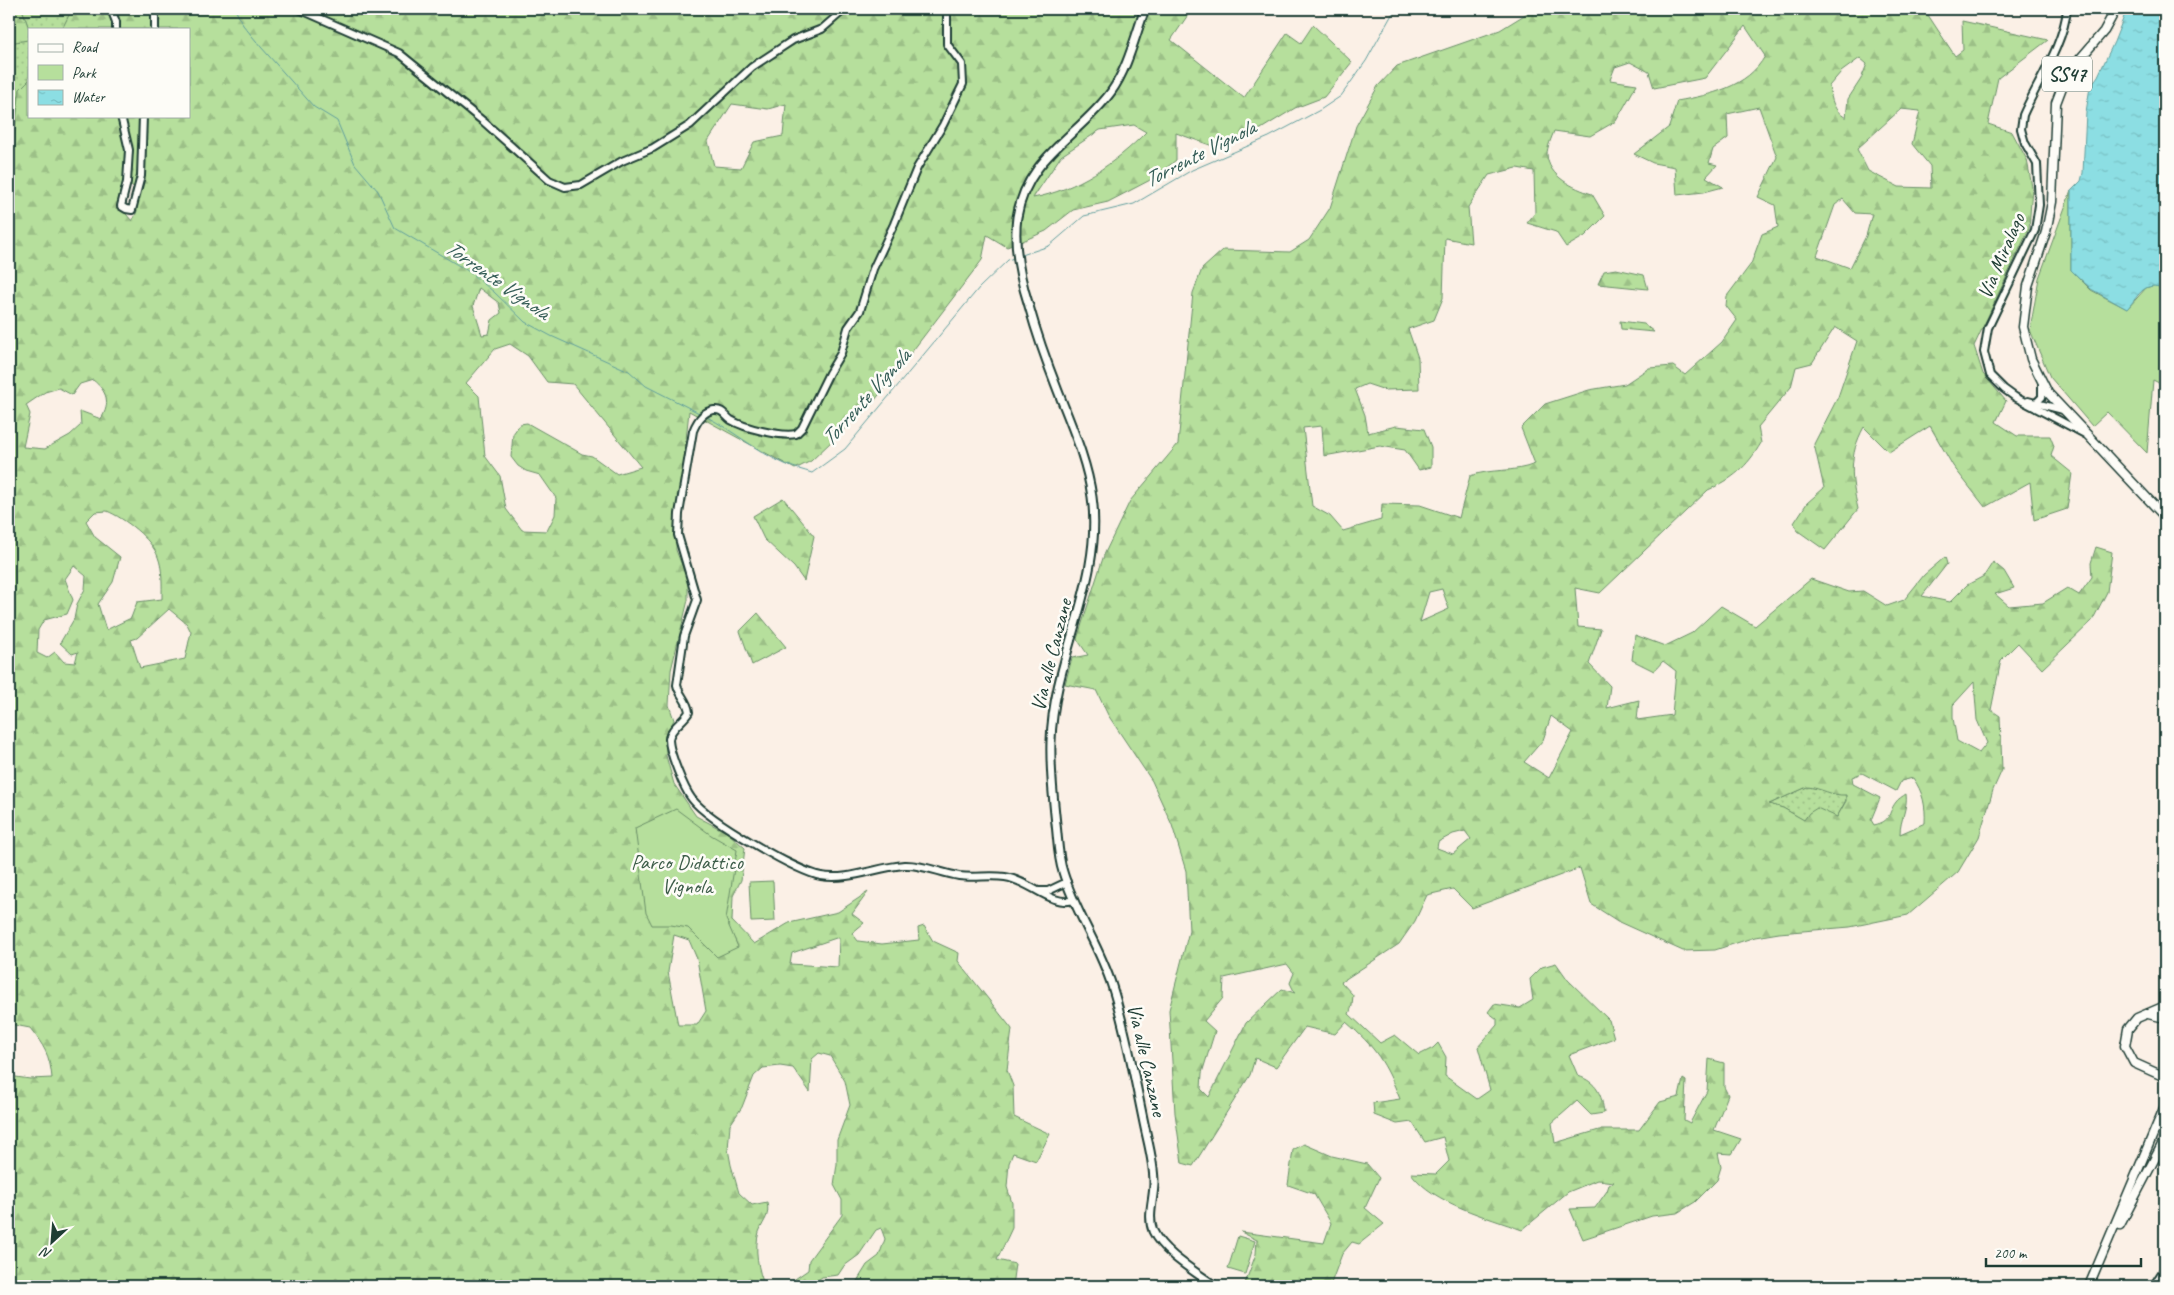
<svg xmlns="http://www.w3.org/2000/svg" width="2174" height="1295" viewBox="0 0 2174 1295" font-family="Caveat,sans-serif">
	<style>
		.grass { fill: url(#grass-dots); stroke: #6a8e68 }
		.forest { fill: url(#forest-firs); stroke: #6a8e68; fill-rule: evenodd }
		.green { fill: #b6df9c; stroke: #6a8e68 }
		.water { fill: url(#water-ripples); stroke: #609e9d }
		.lines { fill: none; stroke-linecap: round; stroke-linejoin: round }
		.stream { stroke: #609e9d; stroke-width: 1 }
		.tertiary-casing { stroke: #1f3d34; stroke-width: 10 }
		.secondary-casing { stroke: #1f3d34; stroke-width: 11 }
		.primary-casing { stroke: #1f3d34; stroke-width: 11 }
		.trunk-casing { stroke: #1f3d34; stroke-width: 11 }
		.tertiary { stroke: #fdfcf7; stroke-width: 6 }
		.secondary { stroke: #fdfcf7; stroke-width: 7 }
		.primary { stroke: #fdfcf7; stroke-width: 8 }
		.trunk { stroke: #fdfcf7; stroke-width: 8 }
		.rail-casing { stroke: #1f3d34; stroke-width: 3 }
		.rail { stroke: #fdfcf7; stroke-width: 1; stroke-dasharray: 4; stroke-linecap: butt }
		.labels { text-anchor: middle; stroke-width: 5; stroke-linejoin: round; paint-order: stroke }
		.shield { fill: #fdfcf7; stroke: #62766e; stroke-width: 1 }
		.shield-label { font-size: 20px; font-weight: bold; fill: #1f3d34 }
		.street-label { font-size: 21px; fill: #1f3d34; stroke: #fdfcf7 }
		.park-label { font-size: 21px; fill: #3d5d49; stroke: #fdfcf7 }
		.water-label { font-size: 22px; font-style: italic; fill: #355d57; stroke: #fdfcf7 }
	</style>
	<defs>
		<pattern id="grass-dots" width="8" height="8" patternUnits="userSpaceOnUse" patternTransform="scale(1.25)"><rect width="8" height="8" fill="#b6df9c"/><path d="M2 2h.1M6 6h.1" fill="none" stroke="#9cc087" stroke-width="1.8" stroke-linecap="round"/></pattern>
		<pattern id="forest-firs" width="22" height="20" patternUnits="userSpaceOnUse" patternTransform="scale(1.25)"><rect width="22" height="20" fill="#b6df9c"/><path d="M5 1l3.5 6h-7zM16 11l3.5 6h-7z" fill="#9cc087"/></pattern>
		<pattern id="water-ripples" width="26" height="14" patternUnits="userSpaceOnUse" patternTransform="scale(1.25)"><rect width="26" height="14" fill="#8cdee3"/><path d="M2 4q2-2 4 0t4 0M15 11q2-2 4 0t4 0" fill="none" stroke="#78bfc3"/></pattern>
	</defs>
	<rect width="100%" height="100%" fill="#fbf0e6"/>
	<filter id="ink" filterUnits="userSpaceOnUse"><feTurbulence type="fractalNoise" baseFrequency=".02" numOctaves="2"/><feDisplacementMap in="SourceGraphic" scale="10" xChannelSelector="R" yChannelSelector="G"/><feConvolveMatrix kernelMatrix="1 2 1 2 8 2 1 2 1" color-interpolation-filters="sRGB"/></filter>
	<g filter="url(#ink)">
		<!-- grass -->
		<g class="grass">
			<polygon points="22,9 72,9 72,11 62,29 29,29"/>
			<polygon points="29,39 29,80 20,89 13,145 9,145 9,43"/>
			<path d="M1807 787C1821 788 1832 793 1846 795V800L1837 817 1805 821 1783 808 1769 804Z"/>
		</g>
		<!-- forest -->
		<g class="forest">
			<polygon points="9,9 22,9 29,29 28,40 9,43"/>
			<path d="M72 9H1144L1122 70 1110 90 1094 109 1056 144 1020 198 1015 244 1007 247 987 235 982 260 875 400 811 461 795 469 689 411 677 526 676 550 688 581V600L671 670 669 705 674 720 665 736 666 756 674 784 696 816 728 833 745 848 741 880 733 896 732 921 754 944 789 923 838 912 868 892 852 914 864 923 852 933 858 941 882 944 919 940 918 928 924 926 933 941 959 953 958 961 1012 1029 1007 1070 1013 1086 1014 1117 1050 1134 1036 1161 1013 1153 1009 1163 1007 1187 1012 1203V1228L997 1260 1015 1264 1012 1286H854L867 1265 879 1256 885 1239 881 1228 876 1230 859 1255 844 1266 838 1275 822 1277 809 1286H790L795 1279 808 1270 809 1260 842 1215V1200L834 1185 837 1164V1140L850 1105 845 1081 830 1056 819 1053 812 1059 810 1092 793 1068 780 1066 763 1068 754 1076 742 1107 730 1125 728 1149 731 1165 739 1193 752 1205 767 1202C770 1217 764 1219 759 1232 754 1247 758 1272 765 1286H9V1076L30 1079 52 1078C50 1055 44 1046 30 1028L9 1024V145H13L20 89 29 80V116H189V29H62ZM732 104 768 109 786 104 783 136 754 142 741 168 714 166 708 141ZM133 186C138 199 141 208 132 221L120 207 124 188ZM479 288 499 303 501 313 492 320 489 334 482 335 473 306ZM510 344 528 356 547 382 573 384 641 467 617 474 592 456 582 454 527 423 520 424 513 434 511 457 518 466 526 471 540 475 556 498 555 515 547 531 522 530 506 509 500 476 485 456 479 396 466 383 495 349ZM93 380C107 391 111 403 101 419L80 411 81 425 70 435 45 449 23 447 30 414 26 405 45 392 59 388 72 395 80 384ZM107 511C124 518 152 539 158 557 163 570 162 585 162 599L137 602 131 618 106 630 98 604 113 582 120 557 95 537 86 521 95 512ZM74 566 86 576 85 589 77 604 74 619 60 643 72 654 78 652 75 663 64 662 55 652 47 658 37 653 38 630 44 620 67 614 73 600 65 579ZM169 609 187 624 191 632 185 659 140 668 131 640 137 638ZM674 935 689 940 697 959 706 1011 697 1025H678L668 972ZM839 937 838 967 790 964 792 953Z"/>
			<path d="M1147 9H1192L1171 40 1244 98 1287 33 1301 43 1313 25 1352 62 1324 97 1295 108 1251 135 1210 145 1176 133V160L1154 178 1108 202 1073 210 1046 231 1018 243 1019 219 1023 199 1045 160 1113 92ZM1134 125 1146 132C1116 163 1076 190 1033 198L1061 156 1100 130Z"/>
			<path d="M1534 9H1920L1928 15 1955 56 1963 50 1962 21 2048 40 1998 78 1988 124 2012 132 2027 160 2032 187 2029 229 1974 346 1983 374 2006 401 1996 422 2017 436H2050L2054 446 2051 456 2072 473 2067 509 2034 520 2030 482 1985 507 1953 466 1930 426 1889 452 1864 427C1848 456 1851 478 1858 509L1825 550 1798 531 1794 523 1807 503 1824 488 1814 444 1838 397 1857 341 1835 327 1812 363 1796 367 1791 387 1758 427 1761 443C1747 467 1733 479 1708 490L1600 593 1575 588 1578 627 1601 629 1589 664 1610 686 1607 708 1639 700 1637 720 1672 715 1676 671 1663 661 1654 671 1632 660 1635 635 1665 646 1692 633 1721 606 1755 626 1811 579 1849 592 1863 591 1887 606 1904 600 1924 575 1945 557 1947 564 1922 596 1950 602 1967 585 1984 576 1993 562 2004 571 2014 588 1995 594 2009 606 2043 603 2067 588 2079 595 2092 577 2091 563 2096 547 2112 552 2107 592 2092 621 2042 669 2018 643 2001 660 1991 710 2000 716 2002 770 1993 790 1979 837 1958 872 1908 915 1850 927 1779 933 1755 937 1715 950 1683 951 1619 922 1591 904 1580 868 1472 908 1453 889 1427 895 1415 921 1399 944 1341 982 1353 995 1352 1006 1349 1014 1380 1043 1395 1035 1419 1055 1433 1048 1438 1043 1446 1057 1445 1076 1477 1099 1490 1090 1478 1047 1497 1025V1019L1488 1012 1494 1004 1520 1008 1533 1000 1530 979 1542 967 1556 963 1568 980 1609 1020 1614 1038 1569 1055 1578 1076C1597 1082 1602 1095 1604 1113L1591 1115 1577 1101 1552 1123 1555 1143 1599 1130H1639L1660 1102 1679 1097 1683 1079 1686 1081 1684 1120 1690 1123 1707 1091 1709 1059 1724 1063V1087L1728 1095 1714 1130 1741 1139 1732 1154 1718 1153 1721 1167 1717 1180 1695 1202 1677 1213 1652 1216 1583 1239 1570 1209 1595 1208 1607 1191 1609 1185 1614 1182 1597 1180 1568 1192 1522 1230C1488 1217 1433 1204 1411 1173L1436 1174 1449 1161 1443 1137 1425 1142 1412 1122 1397 1124 1374 1115 1373 1103 1400 1099C1385 1062 1376 1048 1346 1022L1335 1034 1305 1027 1276 1067 1255 1058 1250 1075 1193 1166 1182 1163 1175 1113 1169 1010 1189 931 1186 871 1172 825 1152 781 1108 715 1096 690 1065 684 1072 658 1088 655 1077 639 1104 555 1130 501 1178 444 1193 293 1202 269 1223 250 1290 252 1309 240 1330 208 1356 126 1378 86 1397 66 1500 30ZM1745 26 1765 56C1748 87 1710 95 1677 101L1669 127 1634 154 1653 163 1675 167 1677 195 1704 192 1723 187 1706 177 1717 165 1709 163 1713 149 1728 138 1727 114 1759 107 1777 157 1758 197 1775 205 1778 227 1762 234 1751 264 1727 296 1726 306 1737 320 1722 342 1685 375 1673 366 1649 368 1625 384 1589 390 1545 404 1521 428 1535 464C1514 473 1491 468 1470 476L1459 518 1420 505 1382 504 1381 520 1343 531 1330 516 1312 506 1303 428 1322 426 1324 456 1380 446 1405 450 1419 470 1431 467V447L1424 429 1396 426 1368 433 1365 415 1355 389 1367 384 1385 390 1419 389 1418 358 1408 329 1434 320 1443 298 1445 238 1471 243 1468 207 1489 175 1517 168 1534 171 1535 213 1527 223 1556 232 1566 247 1585 236 1605 216 1592 194C1574 188 1548 177 1547 154 1547 147 1552 137 1554 131L1590 136 1616 121 1637 84 1610 80 1615 67 1630 62 1649 72 1654 88 1705 78ZM1860 58 1867 64 1861 79 1848 99 1846 118C1833 110 1832 101 1829 86L1841 72ZM1901 109 1920 111 1912 144 1930 166 1931 188 1899 187 1868 171 1857 149ZM1843 199 1855 213 1872 214 1866 236 1850 268 1817 256 1835 205ZM1442 589 1449 609 1420 622 1429 592ZM1974 682 1977 720 1987 743 1979 753 1957 741 1953 718V705ZM1551 716 1573 732 1549 778 1524 762 1543 740ZM1862 773 1896 791 1901 781 1913 778C1923 792 1926 806 1925 823L1900 834C1900 820 1908 808 1906 794 1903 796 1898 799 1896 802 1887 814 1892 821 1874 825L1871 820 1880 798 1853 784 1852 777ZM1807 787C1822 788 1831 796 1846 795V801L1837 817 1817 808 1809 813 1804 820 1783 808 1769 804ZM1465 831 1471 839 1453 854 1437 848 1438 842 1453 834ZM1287 964 1294 973 1290 983 1295 993 1282 989 1246 1023 1209 1097 1201 1089 1202 1073 1215 1031 1204 1021 1223 998 1224 978Z"/>
			<polygon points="1616,269 1644,275 1648,289 1598,284 1604,271"/>
			<polygon points="1620,321 1644,324 1654,332 1621,329"/>
			<polygon points="783,498 814,536 804,581 794,567 764,539 753,516"/>
			<polygon points="758,613 786,647 752,665 740,631"/>
			<polygon points="1304,1144 1332,1156 1367,1164 1379,1178 1365,1208 1384,1224 1359,1244 1352,1242 1342,1254 1330,1286 1244,1286 1256,1254 1257,1240 1241,1232 1324,1243 1331,1223 1314,1194 1288,1185 1293,1150"/>
		</g>
		<!-- green -->
		<g class="green">
			<polygon points="2071,191 2071,270 2091,290 2127,309 2146,288 2155,285 2165,289 2165,386 2153,380 2147,453 2107,412 2092,426 2050,377 2030,330 2039,278"/>
			<polygon points="676,809 711,835 737,850 726,919 738,947 717,957 688,928 671,925 652,925 646,913 635,828"/>
			<polygon points="773,881 775,921 751,922 749,882"/>
			<polygon points="1238,1236 1255,1241 1245,1274 1228,1269"/>
		</g>
		<!-- water -->
		<path class="water" d="M2127 9H2165V289C2144 280 2140 294 2127 309L2091 289 2071 270V191L2081 181 2083 173 2086 112 2090 87 2098 76 2114 42Z"/>
		<g class="lines">
			<!-- stream -->
			<g class="stream">
				<polyline points="235,9 243,25 261,47 314,107 337,121 355,164 378,191 395,228 468,271 494,292 525,322 551,336 629,371 646,386 701,414"/>
				<polyline points="1019,256 1049,246 1084,216 1134,204 1192,170 1269,137 1320,110 1341,96 1366,61 1395,9"/>
				<path d="M707 417C734 431 757 452 785 464 794 468 803 470 812 473L845 449 979 288 1008 260 1016 257"/>
			</g>
			<defs>
				<g id="tertiary">
					<polyline points="111,9 116,22 116,29"/>
					<polyline points="155,9 155,29"/>
					<polyline points="299,9 399,53 484,122 549,180 565,187 581,185 622,161 653,148 690,125 752,67 793,40 822,29 845,9"/>
					<path d="M947 9V44L962 64 963 84 943 125 917 168 894 224 873 269 860 311 848 328 841 353 829 373 802 428 796 434C781 437 744 428 731 420 725 416 723 409 714 410 703 411 697 421 693 431L679 514 678 535 697 600 684 636 677 685C679 695 688 701 689 712 684 721 670 728 669 739 669 752 684 789 692 799 708 820 796 871 821 876 848 881 877 867 904 865 923 864 940 873 959 876 974 878 990 875 1005 877 1029 880 1051 907 1074 900"/>
					<path d="M2067 9C2064 44 2037 83 2023 115L2021 129 2025 143 2037 164 2039 205 2035 230 1988 328 1984 352 1990 375 2004 389 2015 397 2085 434"/>
					<polyline points="121,116 129,150 127,182 121,206 126,209 132,210 141,176 143,116"/>
					<polyline points="2028,401 2063,410"/>
					<polyline points="2036,403 2042,397 2042,384"/>
					<polyline points="1039,891 1048,891 1067,882"/>
				</g>
				<g id="secondary">
					<path d="M1145 9C1135 36 1128 68 1111 92 1079 136 1027 156 1017 217 1013 246 1020 278 1029 306 1037 335 1047 363 1058 391 1071 425 1087 460 1092 497 1104 581 1053 657 1051 741 1050 769 1053 796 1056 824 1058 840 1058 857 1063 872 1075 912 1100 947 1112 986 1127 1033 1135 1081 1145 1128 1149 1146 1154 1164 1154 1183 1154 1199 1147 1216 1153 1231 1163 1253 1196 1272 1215 1286"/>
					<polyline points="2154,1286 2165,1269"/>
				</g>
				<polyline id="primary" points="2116,9 2104,31 2067,74 2056,103 2052,202 2046,232 2028,286 2023,327 2031,359 2048,393 2165,517"/>
				<g id="trunk">
					<polyline points="2165,1006 2137,1018 2128,1029 2125,1046 2134,1063 2165,1077"/>
					<polyline points="2148,1014 2165,1018"/>
					<polyline points="2120,1225 2165,1139"/>
					<polyline points="2089,1286 2165,1106"/>
				</g>
			</defs>
			<!-- tertiary casing -->
			<use href="#tertiary" class="tertiary-casing"/>
			<!-- secondary casing -->
			<use href="#secondary" class="secondary-casing"/>
			<!-- primary casing -->
			<use href="#primary" class="primary-casing"/>
			<!-- trunk casing -->
			<use href="#trunk" class="trunk-casing"/>
			<!-- tertiary -->
			<use href="#tertiary" class="tertiary"/>
			<!-- secondary -->
			<use href="#secondary" class="secondary"/>
			<!-- primary -->
			<use href="#primary" class="primary"/>
			<!-- trunk -->
			<use href="#trunk" class="trunk"/>
			<defs>
				<polyline id="rail" points="2164,1286 2165,1285"/>
			</defs>
			<!-- rail casing -->
			<use href="#rail" class="rail-casing"/>
			<!-- rail -->
			<use href="#rail" class="rail"/>
		</g>
	</g>
	<g class="labels">
		<!-- shield labels -->
		<rect class="shield" x="2042" y="56.5" width="50" height="35" rx="4"/>
		<g class="shield-label">
			<text x="2067" y="81">SS47</text>
		</g>
		<!-- street labels -->
		<g class="street-label">
			<text transform="translate(2001 256) rotate(-67)" y="7">Via Miralago</text>
			<text transform="translate(1051 655) rotate(-76)" y="7">Via alle Canzane</text>
			<text transform="translate(1147 1060) rotate(77)" y="7">Via alle Canzane</text>
		</g>
		<!-- park labels -->
		<g class="park-label">
			<text x="687" y="869">Parco Didattico<tspan x="687" dy="24">Vignola</tspan></text>
		</g>
		<!-- water labels -->
		<g class="water-label">
			<text transform="translate(1199 153) rotate(-27)" y="8">Torrente Vignola</text>
			<text transform="translate(498 279) rotate(35)" y="8">Torrente Vignola</text>
			<text transform="translate(865 397) rotate(-48)" y="8">Torrente Vignola</text>
		</g>
	</g>
	<!-- margin -->
	<rect width="2174" height="1295" fill="none" stroke="#fdfcf7" stroke-width="30"/>
	<rect x="15" y="15" width="2144" height="1265" fill="none" stroke="#1f3d34" stroke-width="2" filter="url(#ink)"/>
	<!-- legend -->
	<rect x="28" y="28" width="162" height="90" fill="#fdfcf7" stroke="#a4b0a9"/>
	<rect x="38" y="44" width="25" height="8" fill="#fdfcf7" stroke="#a4b0a9"/>
	<text x="72" y="52" font-size="15" fill="#1f3d34">Road</text>
	<rect x="38" y="65" width="25" height="15" fill="#b6df9c" stroke="#a4b0a9"/>
	<text x="72" y="78" font-size="15" fill="#1f3d34">Park</text>
	<rect x="38" y="90" width="25" height="15" fill="url(#water-ripples)" stroke="#a4b0a9"/>
	<text x="72" y="102" font-size="15" fill="#1f3d34">Water</text>
	<!-- north arrow -->
	<g transform="translate(52 1242) rotate(206)" stroke="#fdfcf7" stroke-width="4" paint-order="stroke">
	<path d="M0-4L9 19L0 12L-9 19Z" fill="#1f3d34"/>
	<text y="-8" font-size="14" font-weight="bold" text-anchor="middle" fill="#1f3d34">N</text>
	</g>
	<!-- scale -->
	<path d="M1986 1258v8h155v-8" fill="none" stroke="#1f3d34" stroke-width="2.5"/>
	<text x="1994" y="1258" font-size="15" fill="#1f3d34" stroke="#fdfcf7" stroke-width="4" paint-order="stroke">200 m</text>
</svg>
